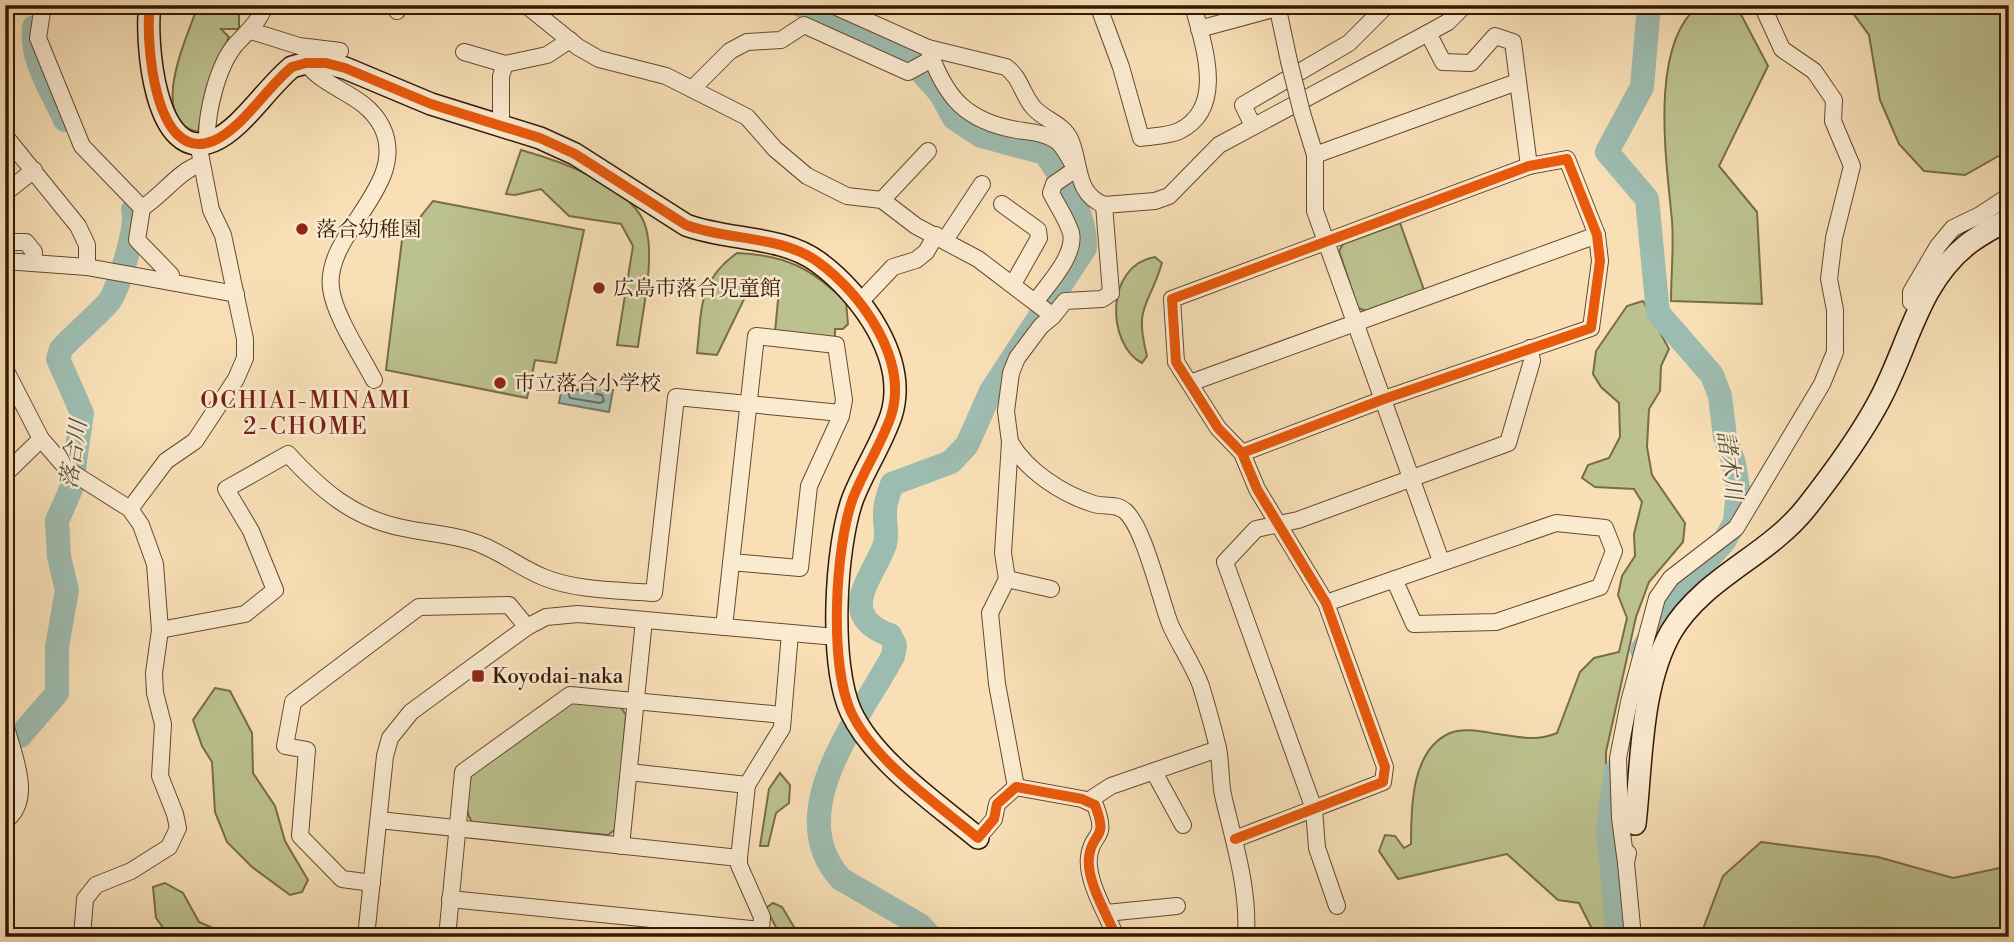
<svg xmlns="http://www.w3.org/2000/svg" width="2014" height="942" viewBox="0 0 2014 942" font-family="'Libre Bodoni','Noto Serif JP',serif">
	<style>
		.green { fill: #bcc28f; stroke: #786d48; stroke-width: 2 }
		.water { fill: #9dbcb0; stroke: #737a6a; stroke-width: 2 }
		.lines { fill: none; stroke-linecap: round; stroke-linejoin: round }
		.shore { stroke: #686a59; stroke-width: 2 }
		.river { stroke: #9dbcb0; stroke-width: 24 }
		.street-casing { stroke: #654a2f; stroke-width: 18 }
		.secondary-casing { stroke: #341802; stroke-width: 24 }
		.street { stroke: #faead0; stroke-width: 16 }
		.secondary { stroke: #faead0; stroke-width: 21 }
		.street-bridge-casing { stroke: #654a2f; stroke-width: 18; stroke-linecap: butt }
		.street-bridge { stroke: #faead0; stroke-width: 16 }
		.cycleway-casing { stroke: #faead0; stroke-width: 15 }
		.cycleway { stroke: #e8590c; stroke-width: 10 }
		.poi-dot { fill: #8f2418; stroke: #faead0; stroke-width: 2.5 }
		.labels { text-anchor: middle; stroke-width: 5; stroke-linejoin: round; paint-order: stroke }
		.poi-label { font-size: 21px; fill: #341802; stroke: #faead0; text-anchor: start }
		.neighbourhood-label { font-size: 23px; letter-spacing: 2px; fill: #7a1f14; stroke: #faead0 }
		.water-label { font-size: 23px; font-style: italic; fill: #59513f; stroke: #faead0 }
	</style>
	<rect width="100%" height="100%" fill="#f8dfb6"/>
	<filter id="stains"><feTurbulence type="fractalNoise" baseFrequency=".00286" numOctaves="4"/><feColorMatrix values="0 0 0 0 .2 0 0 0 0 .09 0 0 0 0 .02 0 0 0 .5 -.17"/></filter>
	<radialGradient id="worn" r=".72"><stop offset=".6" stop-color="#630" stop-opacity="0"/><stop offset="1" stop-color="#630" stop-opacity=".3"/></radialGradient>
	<!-- green -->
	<g class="green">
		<path d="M198 5H239V29H221L229 37 207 89 198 132C146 120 188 36 198 5Z"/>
		<path d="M1699 5H1736L1768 66 1719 166 1757 212 1762 304 1671 301C1671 275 1674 247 1672 221 1667 164 1648 46 1699 5Z"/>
		<polygon points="1847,5 2009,5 2009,150 1965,175 1924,171 1899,144 1880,100 1869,35"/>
		<path d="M521 150C557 160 635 186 646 228 655 260 642 313 638 347L617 345 633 246 621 224 569 216 541 189 515 195 506 194Z"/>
		<polygon points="433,201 584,230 556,363 535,360 527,398 386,370 402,240"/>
		<polygon points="1400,223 1424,290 1366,311 1358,308 1339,251 1343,244"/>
		<path d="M737 253C786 255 811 268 846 302L848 324 843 329H835V339L775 332 779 289 759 286 748 291 717 355 697 353C702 308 698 281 737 253Z"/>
		<path d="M1155 257 1162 263C1148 309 1134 305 1147 356L1142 363C1106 344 1105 265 1155 257Z"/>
		<path d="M1643 301 1669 349 1661 366 1660 391 1649 409 1647 447 1652 475 1685 523 1683 542 1649 582 1636 617 1606 752V811L1600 855 1616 937H1596L1579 903 1558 900 1507 854 1398 879 1379 851 1385 835 1395 836 1404 848 1411 844C1411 808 1411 750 1450 733 1463 727 1484 732 1498 734 1520 737 1536 742 1557 733L1580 672 1594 658 1619 652 1627 618 1618 595 1622 576 1635 556 1634 534 1642 502 1634 489 1595 487 1582 478 1588 465 1609 458 1620 437 1619 403 1601 387 1593 374 1596 351 1627 306Z"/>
		<polygon points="215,688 230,691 252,733 253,773 275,806 285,841 308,880 302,892 290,895 252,867 227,842 215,812 212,762 202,746 193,720"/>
		<path d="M572 702 620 706 626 715 616 829 608 835 472 822C464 810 465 787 472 774Z"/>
		<polygon points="780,773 790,785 789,803 776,813 768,846 760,846 769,789"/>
		<polygon points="1761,842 1878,857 1953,878 2009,866 2009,937 1700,937 1723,876"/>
		<polygon points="165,883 183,893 199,922 233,937 170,937 156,918 153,887"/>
		<polygon points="773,903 782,907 800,937 781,937 766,908"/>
	</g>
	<!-- water -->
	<polygon class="water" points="563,381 613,390 609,412 559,403"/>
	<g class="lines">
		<!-- shore -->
		<polygon class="shore" points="572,389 602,395 604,401 600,403 570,398 568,392"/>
		<!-- river -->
		<g class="river">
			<path d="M800 5 910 59 941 94 954 118 981 136 1045 153C1064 182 1086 211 1085 248L991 391 967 445 951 462 892 484C889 493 885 502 885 511 884 522 888 534 885 544 874 576 834 615 890 635L895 645 893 656C860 718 780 813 841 879L920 925 931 937"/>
			<path d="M34 27C30 59 52 91 65 120"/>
			<polyline points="1642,650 1679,593 1725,540 1735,522 1738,489 1734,463 1725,437 1720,396 1712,375 1658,313 1647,199 1607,152 1642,87 1649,5"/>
			<path d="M20 736 57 693V647L67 590 59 557 57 521 71 489 82 413 58 359 61 349C76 333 93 319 108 303 118 292 139 222 133 210"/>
			<polyline points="1616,770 1608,829 1618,937"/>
			<polyline points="5,807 11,794 7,765"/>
		</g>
		<defs>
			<g id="street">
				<polyline points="43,5 38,38 82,146 142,208 137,240 171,275 172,281"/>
				<polyline points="526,5 578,47 599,59 666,76 747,117 775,149 807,176 847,196 882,200 916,226 978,259 1053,316 1041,326 1017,358 1011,373 1006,411 1010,442 1003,553 1007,579 990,613 997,684 1016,787"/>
				<path d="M832 5 928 48 1006 67C1021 78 1022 94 1033 107 1044 120 1062 123 1070 139 1081 162 1074 193 1104 205"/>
				<path d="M1098 5 1121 67 1141 138C1152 136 1169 136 1179 131 1227 108 1203 44 1193 5"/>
				<polyline points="1277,5 1289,61"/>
				<polyline points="397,11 398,5"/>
				<polyline points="1199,29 1288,5"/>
				<polyline points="251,31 299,46 340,51"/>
				<polyline points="1428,33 1443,62 1471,63 1495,36 1513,42 1529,166"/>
				<path d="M928 48C945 97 965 121 1017 130 1030 132 1048 133 1058 142 1065 148 1071 162 1076 169L1054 184 1051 193C1057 205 1067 219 1071 233 1076 255 1048 284 1036 301"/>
				<polyline points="464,52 505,64"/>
				<path d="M306 63C327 91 365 93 382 127 410 185 324 233 331 288 334 315 361 355 374 380"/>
				<polyline points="693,88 730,51 747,42 781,40 804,25 908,72 932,59"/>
				<polyline points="1302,113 1315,155 1315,211 1441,561"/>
				<polyline points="501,125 501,76 505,64 547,55 570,40"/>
				<polyline points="1253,126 1243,105 1349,43 1387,5"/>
				<polyline points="5,136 78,226 87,245 87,267"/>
				<path d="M207 142C206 114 217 66 236 44 248 31 259 22 265 5"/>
				<polyline points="1315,155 1517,82"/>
				<polyline points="5,193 34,170"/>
				<polyline points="882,200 928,151"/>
				<polyline points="1002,204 1038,230 1039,238 1013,284"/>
				<path d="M142 208C162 196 179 170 201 164"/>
				<polyline points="945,240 982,184"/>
				<polyline points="5,242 26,242 34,252 33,263"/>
				<polyline points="5,261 87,267 236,294"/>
				<polyline points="858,304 893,267 916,260 926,252 936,235"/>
				<polyline points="1920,309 1911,302 1911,292 1938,246 1953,228 1980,215 2009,196"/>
				<polyline points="1053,316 1065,301 1102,299 1111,293 1104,205 1155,201 1169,196 1219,145 1428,33 1448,22 1465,5"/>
				<polyline points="5,369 41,439 68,470 130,509 141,525 155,564 160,630 154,673 155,693 163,724 160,776 175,814 178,828 169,847 131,871 96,885 85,899 82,937"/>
				<polyline points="1190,383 1597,235"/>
				<path d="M1010 442C1027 471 1062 494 1094 504 1104 507 1116 503 1125 511 1144 527 1160 598 1170 624 1179 645 1193 664 1201 686 1207 706 1213 727 1218 748 1221 763 1220 780 1223 795 1234 843 1249 887 1246 937"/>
				<polyline points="5,474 41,439"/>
				<polyline points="130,509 166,461 195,441 236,379 245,358 245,339 223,235 211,210 198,143"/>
				<polyline points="1007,579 1051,589"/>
				<polyline points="1326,603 1556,523 1605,528 1614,551 1600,587 1496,622 1414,624 1394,579"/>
				<polyline points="724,627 756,336 836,345 844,400 841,416 809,486 800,568 731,562"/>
				<path d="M160 630 245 614 275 590 251 531 226 489 288 454C321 490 353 518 403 528 425 533 449 534 471 541 498 549 518 567 543 577 577 591 618 590 654 593L676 397 841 413"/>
				<path d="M5 723C12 753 35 799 5 821"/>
				<polyline points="629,772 747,785"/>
				<polyline points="1154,772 1183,825"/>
				<polyline points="1088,801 1111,786 1218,749"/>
				<polyline points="379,820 739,858"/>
				<path d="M978 838 994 819 997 804 1016 787 1082 799 1095 805C1109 842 1092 830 1089 857 1086 881 1107 914 1116 937"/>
				<polyline points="1235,839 1383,782 1385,767 1326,603 1257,489 1242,453 1218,428 1176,362 1172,299 1529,166 1567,159 1597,235 1600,261 1591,328 1384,399 1242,453"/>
				<polyline points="621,846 644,620"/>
				<polyline points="1628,853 1626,863 1633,937"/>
				<polyline points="1626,863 1620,818 1618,758 1629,702 1657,598 1671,578 1736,528 1822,384 1835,352 1835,310 1829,279 1834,238 1852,166 1833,121 1834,100 1814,71 1782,49 1762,5"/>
				<polyline points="372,883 342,879 300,836 307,750 285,746 293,702 419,607 509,605 527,627"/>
				<polyline points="450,899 761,930 762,917 739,865 739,858 747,785 782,728 790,633"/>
				<polyline points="1337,906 1317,848 1314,809 1225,562 1256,529 1298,520 1508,443 1532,361 1530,348"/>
				<polyline points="1106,913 1177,906"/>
				<polyline points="366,937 385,756 390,738 411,712 527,627 546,617 578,614 836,637"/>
				<polyline points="447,937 463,772 570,695 783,715"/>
			</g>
			<g id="secondary">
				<path d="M150 5C145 39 154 165 213 141 242 129 267 87 292 67L306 63H326L345 68 431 104 540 138 575 154 686 225C728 241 781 235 818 262 862 294 909 360 891 416 881 445 864 470 853 498 835 547 829 664 851 712 874 761 936 803 978 838"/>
				<path d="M1635 824C1642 763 1640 687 1671 632 1704 577 1767 557 1806 508 1832 475 1858 440 1878 403 1908 349 1917 284 1968 244 1981 234 1995 227 2009 219"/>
			</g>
		</defs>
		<!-- street casing -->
		<use href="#street" class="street-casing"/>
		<!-- secondary casing -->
		<use href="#secondary" class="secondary-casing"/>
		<!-- street -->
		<use href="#street" class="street"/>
		<!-- secondary -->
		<use href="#secondary" class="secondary"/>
		<defs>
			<polyline id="street-bridge" points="1289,61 1302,113"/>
		</defs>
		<!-- street-bridge casing -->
		<use href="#street-bridge" class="street-bridge-casing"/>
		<!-- street-bridge -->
		<use href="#street-bridge" class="street-bridge"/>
		<defs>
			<g id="cycleway">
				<path d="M150 5C145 39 154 165 213 141 242 129 267 87 292 67L306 63H326L345 68 431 104 540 138 575 154 686 225C728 241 781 235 818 262 862 294 909 360 891 416 881 445 864 470 853 498 835 547 829 664 851 712 874 761 936 803 978 838L994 819 997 804 1016 787 1082 799 1095 805C1109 842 1092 830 1089 857 1086 881 1107 914 1116 937"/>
				<polyline points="1235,839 1383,782 1385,767 1326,603 1257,489 1242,453 1218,428 1176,362 1172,299 1529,166 1567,159 1597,235 1600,261 1591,328 1384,399 1242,453"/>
			</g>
		</defs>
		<!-- cycleway casing -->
		<use href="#cycleway" class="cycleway-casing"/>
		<!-- cycleway -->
		<use href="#cycleway" class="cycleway"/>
	</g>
	<!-- markers -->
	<g class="poi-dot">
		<circle cx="302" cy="229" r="7"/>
		<circle cx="599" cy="288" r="7"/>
		<circle cx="500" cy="383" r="7"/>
		<rect x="471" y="669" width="14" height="14" rx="3.5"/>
	</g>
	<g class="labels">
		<!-- poi labels -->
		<g class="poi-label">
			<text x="316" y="236">落合幼稚園</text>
			<text x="613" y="295">広島市落合児童館</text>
			<text x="514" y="390">市立落合小学校</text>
			<text x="492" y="683">Koyodai-naka</text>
		</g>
		<!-- neighbourhood labels -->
		<g class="neighbourhood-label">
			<text x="306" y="408">OCHIAI-MINAMI<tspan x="306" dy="26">2-CHOME</tspan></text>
		</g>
		<!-- water labels -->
		<g class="water-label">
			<text transform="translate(73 454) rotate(-81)" y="8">落合川</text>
			<text transform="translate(1730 465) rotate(83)" y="8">諸木川</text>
		</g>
	</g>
	<!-- margin -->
	<rect width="2014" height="942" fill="none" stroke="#f8dfb6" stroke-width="28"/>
	<rect x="7" y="7" width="2000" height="928" fill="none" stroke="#341802" stroke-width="3.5"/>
	<rect x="14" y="14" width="1986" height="914" fill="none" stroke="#341802" stroke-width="2"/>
	<rect width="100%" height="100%" filter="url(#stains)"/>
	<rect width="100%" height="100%" fill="url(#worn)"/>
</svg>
